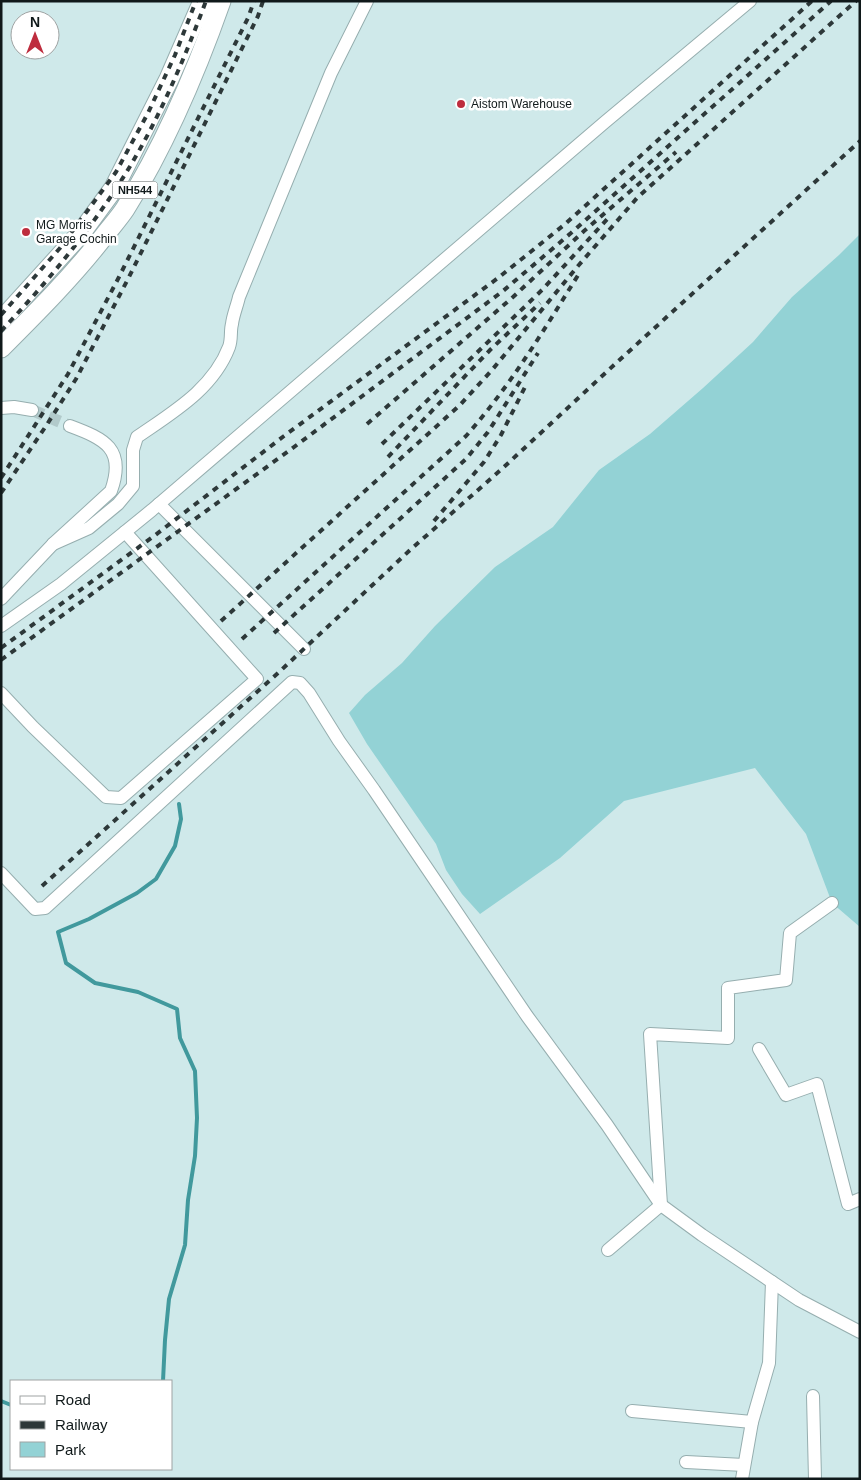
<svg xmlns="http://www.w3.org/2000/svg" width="861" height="1480" viewBox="0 0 861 1480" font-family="Arial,sans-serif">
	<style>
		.green { fill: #93d2d5 }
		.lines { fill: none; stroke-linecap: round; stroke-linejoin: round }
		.stream { stroke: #41999d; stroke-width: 4 }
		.minor-tunnel { stroke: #b2cacb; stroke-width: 12; stroke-dasharray: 12 6; stroke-linecap: butt }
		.minor-casing { stroke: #96aeaf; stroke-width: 14 }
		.highway-casing { stroke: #96aeaf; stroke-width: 21 }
		.minor { stroke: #fff; stroke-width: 12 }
		.highway { stroke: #fff; stroke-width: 19 }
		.rail { stroke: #2d3839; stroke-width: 4; stroke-dasharray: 6 6; stroke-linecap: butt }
		.poi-dot { fill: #be2d3e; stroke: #fff; stroke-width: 2 }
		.labels { text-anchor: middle; stroke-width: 5; stroke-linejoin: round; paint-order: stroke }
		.shield { fill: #fff; stroke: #585e5f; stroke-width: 1 }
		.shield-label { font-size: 11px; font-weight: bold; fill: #10191a }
		.poi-label { font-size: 12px; fill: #10191a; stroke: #fff; text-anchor: start }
	</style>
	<rect width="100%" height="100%" fill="#cfe9ea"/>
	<!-- green -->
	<polygon class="green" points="860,234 860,927 832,903 806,834 755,768 624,801 560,858 480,914 462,894 446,870 436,844 367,744 349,713 365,695 402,663 435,626 495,567 553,527 599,470 650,434 703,388 753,342 792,297 839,255"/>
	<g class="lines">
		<!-- stream -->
		<g class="stream">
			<polyline points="163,1381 165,1340 169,1299 185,1245 188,1200 195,1156 197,1118 195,1071 180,1038 177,1009 138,992 95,983 66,963 58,932 89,919 137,893 156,879 175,846 181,819 179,804"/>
			<polyline points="1,1401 11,1405"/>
		</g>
		<!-- minor-tunnel -->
		<polyline class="minor-tunnel" points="32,410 70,426"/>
		<defs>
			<g id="minor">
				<polyline points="1,408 14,407 32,410"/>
				<polyline points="159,504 304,649"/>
				<path d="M53 544 89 528 118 504 133 486V450L137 437C173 412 213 389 229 347 232 339 230 331 232 324 233 315 237 306 239 297L331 73 367 1"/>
				<path d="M1 599 53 544 111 491C126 449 105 439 70 426"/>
				<polyline points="1,626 61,584 152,510 605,122 750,1"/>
				<polyline points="1,693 33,727 106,797 121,798 257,679 125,532"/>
				<polyline points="1,873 35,909 45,908 292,682 300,683 309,693 339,741 374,790 527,1016 607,1125 661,1205 702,1235 799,1300 860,1332"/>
				<polyline points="759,1049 786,1095 817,1084 848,1204 860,1199"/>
				<polyline points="608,1250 661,1205 650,1034 728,1038 728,988 786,980 790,933 832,903"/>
				<polyline points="813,1396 815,1479"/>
				<polyline points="632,1411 752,1422"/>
				<polyline points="686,1462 744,1465"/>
				<polyline points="742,1479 752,1422 769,1363 772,1282"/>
			</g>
			<g id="highway">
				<polyline points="1,321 81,233 114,188 169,79 203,1"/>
				<path d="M1 348C37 312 73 276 104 236 111 227 119 218 125 209 165 145 196 72 221 1"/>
			</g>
		</defs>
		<!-- minor casing -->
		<use href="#minor" class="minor-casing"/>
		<!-- highway casing -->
		<use href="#highway" class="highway-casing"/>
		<!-- minor -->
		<use href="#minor" class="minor"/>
		<!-- highway -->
		<use href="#highway" class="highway"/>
		<!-- rail -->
		<g class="rail">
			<polyline points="1,315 60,248 116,172 148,113 175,55 196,1"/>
			<path d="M1 331C48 282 97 222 132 163 162 112 185 57 206 1"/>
			<polyline points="367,424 513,297 584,231 676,152"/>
			<polyline points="382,444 542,290 611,215"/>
			<polyline points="388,457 490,350 540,303"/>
			<polyline points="1,478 68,374 119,277 248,18 254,1"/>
			<polyline points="1,493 46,426 76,379 129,277 258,16 263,1"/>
			<polyline points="434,521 484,462 501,435 526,385"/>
			<polyline points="221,621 460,405 492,370 578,266 637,198 856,1"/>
			<polyline points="274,633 466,459 488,432 538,353"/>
			<path d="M242 639 466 436C511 385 544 330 580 272"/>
			<polyline points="1,648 154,536 284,436 498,278 564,225 812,1"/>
			<polyline points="1,660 290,450 503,291 571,233 831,1"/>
			<polyline points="42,886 278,673 409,551 504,467 614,365 860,141"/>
		</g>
	</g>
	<!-- markers -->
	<g class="poi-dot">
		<circle cx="461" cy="104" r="5"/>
		<circle cx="26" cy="232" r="5"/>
	</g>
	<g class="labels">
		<!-- shield labels -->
		<rect class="shield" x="112.5" y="181.5" width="45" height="17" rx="4"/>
		<g class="shield-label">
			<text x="135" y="194">NH544</text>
		</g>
		<!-- poi labels -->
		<g class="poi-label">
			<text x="471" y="108">Aistom Warehouse</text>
			<text x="36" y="229">MG Morris<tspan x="36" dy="14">Garage Cochin</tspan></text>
		</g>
	</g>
	<!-- border -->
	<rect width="861" height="1480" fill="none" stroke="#10191a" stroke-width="5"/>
	<!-- legend -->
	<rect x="10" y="1380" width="162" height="90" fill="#ffffff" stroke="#9fa3a3"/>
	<rect x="20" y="1396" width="25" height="8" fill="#ffffff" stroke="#9fa3a3"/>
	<text x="55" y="1405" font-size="15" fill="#10191a">Road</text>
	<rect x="20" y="1421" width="25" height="8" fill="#2d3839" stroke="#9fa3a3"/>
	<text x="55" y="1430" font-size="15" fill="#10191a">Railway</text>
	<rect x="20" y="1442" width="25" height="15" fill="#93d2d5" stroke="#9fa3a3"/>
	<text x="55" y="1455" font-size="15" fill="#10191a">Park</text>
	<!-- north arrow -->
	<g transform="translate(35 35)"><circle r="24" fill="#ffffff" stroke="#9fa3a3"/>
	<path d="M0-4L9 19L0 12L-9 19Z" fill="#be2d3e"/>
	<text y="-8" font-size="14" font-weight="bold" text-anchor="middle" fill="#10191a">N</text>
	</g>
</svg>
